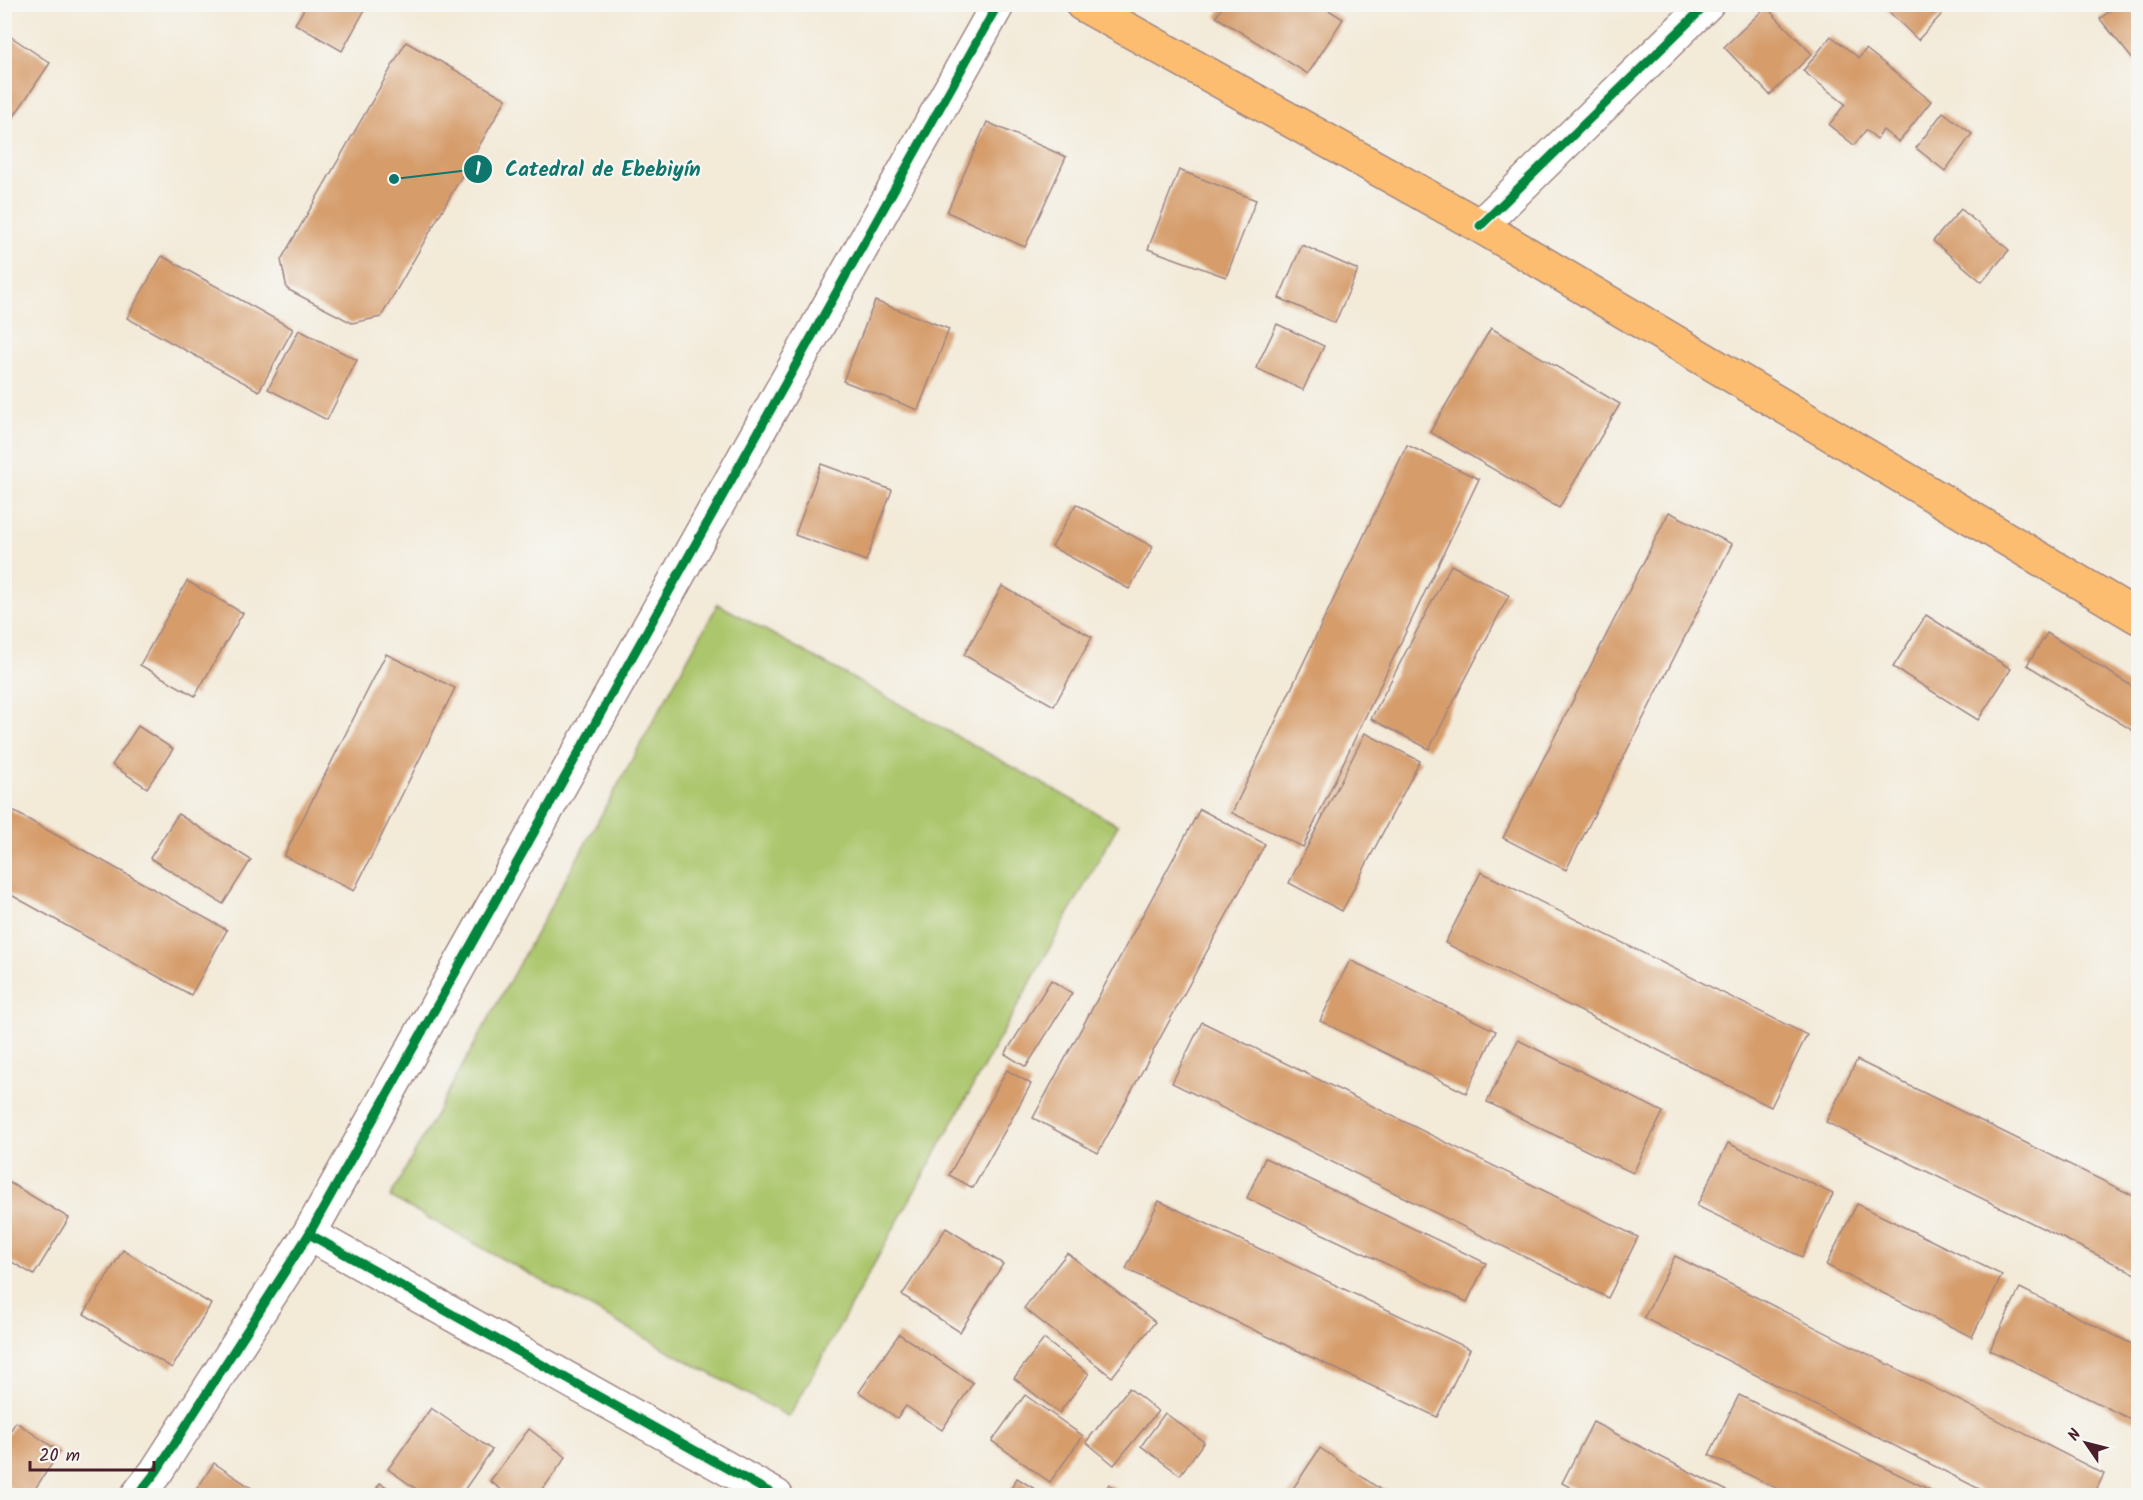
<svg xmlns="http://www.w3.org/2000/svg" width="2143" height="1500" viewBox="0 0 2143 1500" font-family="Kalam,sans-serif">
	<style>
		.green { fill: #abc66c; stroke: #7a724c; stroke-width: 1.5 }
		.building { fill: #d69c6b }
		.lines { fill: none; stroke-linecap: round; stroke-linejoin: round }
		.minor-casing { stroke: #9e8482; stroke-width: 36 }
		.major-casing { stroke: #9e8482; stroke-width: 36 }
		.minor { stroke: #fff; stroke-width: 33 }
		.major { stroke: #fcbd6f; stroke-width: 33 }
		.cycleway-casing { stroke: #f6f6f2; stroke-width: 13 }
		.cycleway { stroke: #00873e; stroke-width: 9 }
		.leader { fill: none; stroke: #0f766e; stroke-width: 2 }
		.callout-dot { fill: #0f766e; stroke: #f6f6f2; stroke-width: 2 }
		.mark-label { font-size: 18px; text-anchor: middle; font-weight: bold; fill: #fff }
		.callout-label { font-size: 21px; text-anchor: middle; font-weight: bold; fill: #0f766e; stroke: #f6f6f2; stroke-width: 4.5; stroke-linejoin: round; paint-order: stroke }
	</style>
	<rect width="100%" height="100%" fill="#f6f6f2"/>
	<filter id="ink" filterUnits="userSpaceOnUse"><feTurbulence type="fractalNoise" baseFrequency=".0167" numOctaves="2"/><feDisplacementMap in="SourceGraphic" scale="12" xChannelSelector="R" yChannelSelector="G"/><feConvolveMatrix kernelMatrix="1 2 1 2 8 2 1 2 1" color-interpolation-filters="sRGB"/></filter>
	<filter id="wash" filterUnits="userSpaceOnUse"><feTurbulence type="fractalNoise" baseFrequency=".008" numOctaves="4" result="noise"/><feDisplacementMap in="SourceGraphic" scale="24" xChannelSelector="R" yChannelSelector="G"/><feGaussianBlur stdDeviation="1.35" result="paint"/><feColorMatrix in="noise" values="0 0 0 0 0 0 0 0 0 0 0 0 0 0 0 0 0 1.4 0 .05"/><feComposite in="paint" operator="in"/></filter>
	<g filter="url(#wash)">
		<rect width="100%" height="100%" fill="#f3ead8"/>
		<!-- green -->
		<polygon class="green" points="718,604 1118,825 789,1417 390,1197"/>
		<g id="blocks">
			<!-- building -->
			<g class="building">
				<polygon points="307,4 368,4 342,51 295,24"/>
				<polygon points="1224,4 1319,4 1343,19 1308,74 1216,17"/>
				<polygon points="1886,4 1951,4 1918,40 1884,7"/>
				<polygon points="2118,4 2138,4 2138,66 2100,19"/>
				<polygon points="1766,7 1812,54 1770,95 1724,47"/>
				<polygon points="4,32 50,63 4,131"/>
				<polygon points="1831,36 1859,58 1866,49 1931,101 1899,142 1883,130 1877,139 1866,130 1854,145 1829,125 1845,104 1803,71"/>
				<polygon points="406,42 506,99 381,317 352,323 287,289 281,260"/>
				<polygon points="1943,112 1972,134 1945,171 1916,148"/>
				<polygon points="987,122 1066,157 1025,247 947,212"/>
				<polygon points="1179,170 1256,200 1226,277 1148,249"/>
				<polygon points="1961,209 2009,250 1982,282 1933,241"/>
				<polygon points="1302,245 1358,270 1335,323 1279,298"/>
				<polygon points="162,256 293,329 259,391 127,318"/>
				<polygon points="875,301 949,329 918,410 843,381"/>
				<polygon points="1277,324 1324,346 1303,390 1256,368"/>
				<polygon points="1491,328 1620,404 1559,508 1430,432"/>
				<polygon points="299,330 357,360 327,420 268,389"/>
				<polygon points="1407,445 1479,479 1303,847 1232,813"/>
				<polygon points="821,464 892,490 866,561 795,535"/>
				<polygon points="1076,504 1153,547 1129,589 1052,547"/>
				<polygon points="1669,512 1732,544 1566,870 1503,838"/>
				<polygon points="1451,565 1509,595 1429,749 1371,719"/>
				<polygon points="187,581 243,613 195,696 140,665"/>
				<polygon points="1002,586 1092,637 1054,706 964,655"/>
				<polygon points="1926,615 2011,669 1978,720 1893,667"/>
				<polygon points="2047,633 2138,690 2138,734 2027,665"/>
				<polygon points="386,654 455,688 354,891 284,856"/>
				<polygon points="138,726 173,749 147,788 112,765"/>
				<polygon points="1365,733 1420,761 1342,911 1289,883"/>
				<polygon points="4,806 227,930 191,995 4,891"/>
				<polygon points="1200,809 1265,844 1098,1153 1033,1118"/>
				<polygon points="178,814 251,860 223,904 150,858"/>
				<polygon points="1481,872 1807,1035 1771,1107 1445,943"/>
				<polygon points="1350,960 1496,1031 1466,1093 1320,1021"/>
				<polygon points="1051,980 1072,993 1026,1067 1005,1054"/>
				<polygon points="1202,1022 1638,1237 1608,1298 1172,1083"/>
				<polygon points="1518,1040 1663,1112 1633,1173 1487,1102"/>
				<polygon points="1857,1060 2138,1198 2138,1275 1826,1122"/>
				<polygon points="1007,1070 1031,1084 973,1188 949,1175"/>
				<polygon points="1728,1143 1833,1194 1802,1257 1697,1206"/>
				<polygon points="1265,1158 1486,1263 1467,1302 1247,1198"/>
				<polygon points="5,1180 69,1218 34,1275 5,1258"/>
				<polygon points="1159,1201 1470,1349 1437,1417 1126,1269"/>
				<polygon points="1857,1204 2002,1275 1972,1337 1826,1265"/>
				<polygon points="946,1228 1003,1264 960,1332 902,1295"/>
				<polygon points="123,1250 211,1304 172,1368 84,1314"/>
				<polygon points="1067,1253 1155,1322 1112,1377 1024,1308"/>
				<polygon points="1675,1256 2104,1474 2093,1496 1993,1496 1644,1318"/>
				<polygon points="2020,1288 2138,1347 2138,1416 2136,1422 1990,1350"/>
				<polygon points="899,1334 973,1383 942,1430 906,1406 897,1418 859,1392"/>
				<polygon points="1044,1339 1089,1374 1059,1413 1014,1378"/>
				<polygon points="1129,1388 1158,1411 1114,1465 1086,1442"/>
				<polygon points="1025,1395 1083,1436 1050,1482 992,1441"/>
				<polygon points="1739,1395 1942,1496 1792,1496 1709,1455"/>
				<polygon points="431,1408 492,1450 460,1496 426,1496 388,1469"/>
				<polygon points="1165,1413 1204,1442 1180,1475 1141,1446"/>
				<polygon points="16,1422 60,1452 30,1496 22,1496 4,1484 4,1440"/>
				<polygon points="1593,1422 1737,1496 1586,1496 1562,1483"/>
				<polygon points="529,1429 566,1457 538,1496 510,1496 490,1481"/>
				<polygon points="1320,1448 1390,1496 1288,1496"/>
				<polygon points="214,1463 263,1496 192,1496"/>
				<polygon points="1017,1478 1046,1496 1007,1496"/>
				<polygon points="380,1483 401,1496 372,1496"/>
				<polygon points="1109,1484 1123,1496 1100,1496"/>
			</g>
		</g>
	</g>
	<g filter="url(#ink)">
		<use href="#blocks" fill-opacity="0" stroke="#9e8482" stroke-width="1.5"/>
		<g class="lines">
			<defs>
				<g id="minor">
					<polyline points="1480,226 1707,4"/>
					<polyline points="309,1234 776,1496"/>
					<polyline points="137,1496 156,1472 309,1234 998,4"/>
				</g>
				<polyline id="major" points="1082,4 1480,226 2138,617"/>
			</defs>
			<!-- minor casing -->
			<use href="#minor" class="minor-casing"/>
			<!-- major casing -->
			<use href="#major" class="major-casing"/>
			<!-- minor -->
			<use href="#minor" class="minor"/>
			<!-- major -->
			<use href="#major" class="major"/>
			<defs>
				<g id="cycleway">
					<polyline points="1480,226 1707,4"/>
					<polyline points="309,1234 776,1496"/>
					<polyline points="137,1496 156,1472 309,1234 998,4"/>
				</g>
			</defs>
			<!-- cycleway casing -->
			<use href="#cycleway" class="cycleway-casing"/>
			<!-- cycleway -->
			<use href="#cycleway" class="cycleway"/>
		</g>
	</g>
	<!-- callouts -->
	<path class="leader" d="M394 179L478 169"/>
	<g class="callout-dot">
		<circle cx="394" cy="179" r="6"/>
		<circle cx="478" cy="169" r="15"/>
	</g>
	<g class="mark-label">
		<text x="478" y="175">1</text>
	</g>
	<g class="callout-label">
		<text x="603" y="176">Catedral de Ebebiyín</text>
	</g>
	<!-- margin -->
	<rect width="2143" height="1500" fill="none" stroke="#f6f6f2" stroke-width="24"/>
	<!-- north arrow -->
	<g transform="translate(2086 1443) rotate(305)" stroke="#f6f6f2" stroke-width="4.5" paint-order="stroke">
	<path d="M0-4.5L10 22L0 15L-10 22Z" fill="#4a1f2b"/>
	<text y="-9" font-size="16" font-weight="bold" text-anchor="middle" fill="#4a1f2b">N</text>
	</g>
	<!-- scale -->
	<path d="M30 1461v9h124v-9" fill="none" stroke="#4a1f2b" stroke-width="3"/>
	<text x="39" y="1461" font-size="18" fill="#4a1f2b" stroke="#f6f6f2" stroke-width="4.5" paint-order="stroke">20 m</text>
</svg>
